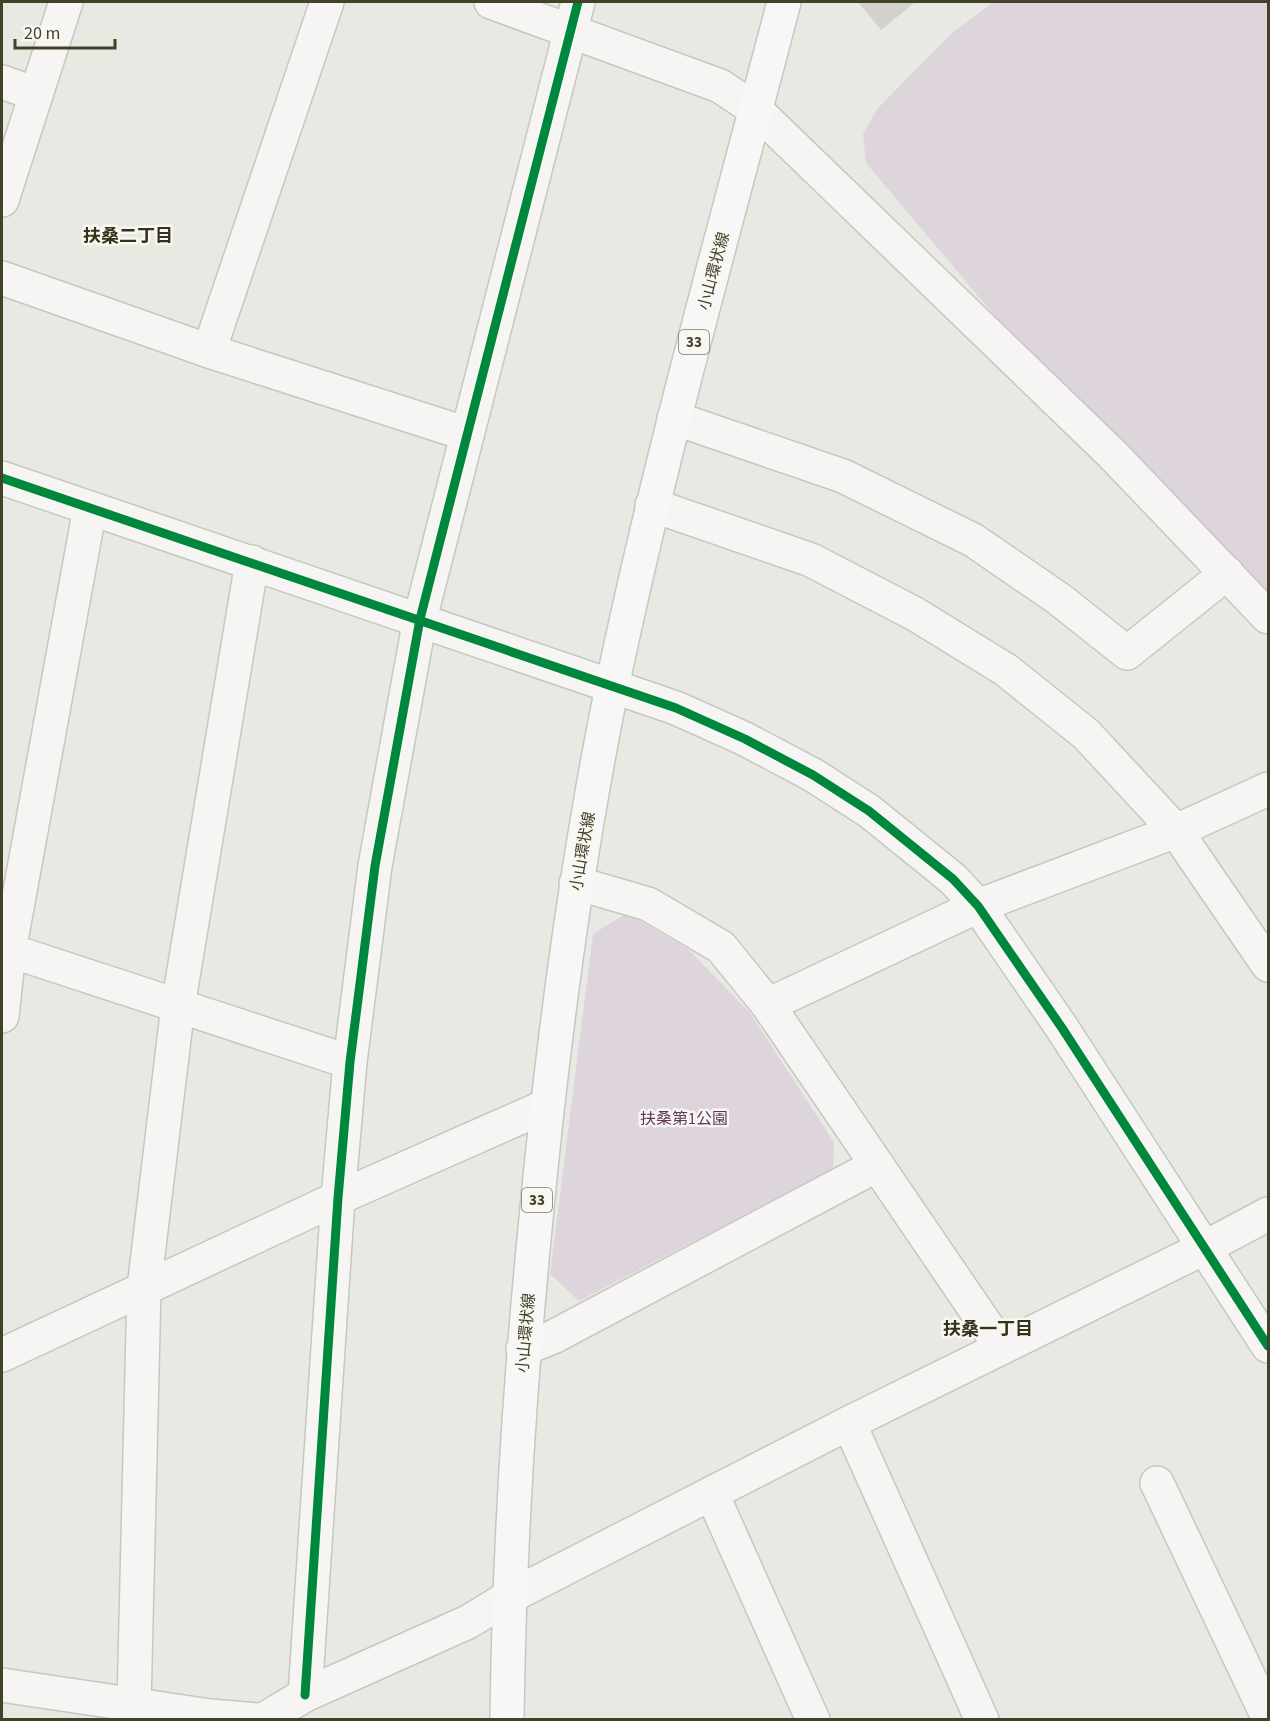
<svg xmlns="http://www.w3.org/2000/svg" width="1270" height="1721" viewBox="0 0 1270 1721" font-family="'Source Sans 3','Noto Sans JP',sans-serif">
	<style>
		.green { fill: #ded4dc }
		.building { fill: #d2d1cc }
		.lines { fill: none; stroke-linecap: round; stroke-linejoin: round }
		.minor-casing { stroke: #c7c7c2; stroke-width: 36 }
		.major-casing { stroke: #c7c6c0; stroke-width: 36 }
		.minor { stroke: #f6f5f3; stroke-width: 33 }
		.major { stroke: #f7f7f7; stroke-width: 33 }
		.cycleway-casing { stroke: #f8f7f2; stroke-width: 13 }
		.cycleway { stroke: #00873e; stroke-width: 9 }
		.labels { text-anchor: middle; stroke-width: 5; stroke-linejoin: round; paint-order: stroke }
		.shield { fill: #f8f7f2; stroke: #7a7865; stroke-width: 1.5 }
		.shield-label { font-size: 15px; font-weight: bold; fill: #444129 }
		.street-label { font-size: 16px; fill: #444129; stroke: #f8f7f2 }
		.park-label { font-size: 16px; fill: #60365d; stroke: #f8f7f2 }
		.neighbourhood-label { font-size: 18px; font-weight: bold; fill: #34321b; stroke: #f8f7f2 }
	</style>
	<rect width="100%" height="100%" fill="#e9e9e4"/>
	<!-- green -->
	<g class="green">
		<polygon points="993,2 1268,2 1268,603 1117,461 866,163 863,134 878,108 952,33"/>
		<polygon points="627,913 689,950 750,1013 834,1142 833,1169 579,1301 550,1274 593,934"/>
	</g>
	<!-- building -->
	<polygon class="building" points="858,2 915,2 881,30"/>
	<g class="lines">
		<defs>
			<g id="minor">
				<polyline points="491,2 720,86 756,110 1112,454 1268,617"/>
				<polyline points="2,82 36,94"/>
				<polyline points="2,200 66,2"/>
				<polyline points="2,278 209,351 467,434"/>
				<polyline points="209,351 327,2"/>
				<polyline points="674,418 843,476 973,540 1059,599 1127,653 1227,573"/>
				<polyline points="2,478 676,708 745,739 813,775 869,811 953,879 978,906 1062,1028 1268,1346"/>
				<polyline points="652,505 811,560 915,614 1006,670 1086,734 1176,831 1268,965"/>
				<polyline points="576,883 648,904 721,947 768,1005 1001,1347"/>
				<polyline points="2,948 350,1062"/>
				<polyline points="768,1005 978,906 1176,831 1268,789"/>
				<polyline points="2,1016 9,951 90,508"/>
				<polyline points="523,1349 553,1337 877,1165"/>
				<polyline points="2,1355 338,1198 546,1106"/>
				<polyline points="849,1423 982,1720"/>
				<polyline points="1157,1483 1268,1717"/>
				<polyline points="712,1494 813,1720"/>
				<polyline points="2,1685 210,1716 257,1720"/>
				<polyline points="305,1695 338,1198 350,1062 375,866 420,619 578,2"/>
				<polyline points="134,1705 144,1288 178,1006 252,562"/>
				<polyline points="263,1720 305,1695 468,1622 509,1597 849,1423 1206,1247 1268,1214"/>
			</g>
			<path id="major" d="M507 1720C509 1556 519 1392 535 1229 552 1046 576 863 613 682 661 453 725 228 784 2"/>
		</defs>
		<!-- minor casing -->
		<use href="#minor" class="minor-casing"/>
		<!-- major casing -->
		<use href="#major" class="major-casing"/>
		<!-- minor -->
		<use href="#minor" class="minor"/>
		<!-- major -->
		<use href="#major" class="major"/>
		<defs>
			<g id="cycleway">
				<polyline points="2,478 676,708 745,739 813,775 869,811 953,879 978,906 1062,1028 1268,1346"/>
				<polyline points="305,1695 338,1198 350,1062 375,866 420,619 578,2"/>
			</g>
		</defs>
		<!-- cycleway casing -->
		<use href="#cycleway" class="cycleway-casing"/>
		<!-- cycleway -->
		<use href="#cycleway" class="cycleway"/>
	</g>
	<g class="labels">
		<!-- shield labels -->
		<g class="shield">
			<rect x="679" y="330" width="30" height="24" rx="4.5"/>
			<rect x="522" y="1188" width="30" height="24" rx="4.5"/>
		</g>
		<g class="shield-label">
			<text x="694" y="347">33</text>
			<text x="537" y="1205">33</text>
		</g>
		<!-- street labels -->
		<g class="street-label">
			<text transform="translate(713 271) rotate(-75)" y="6">小山環状線</text>
			<text transform="translate(582 851) rotate(-80)" y="6">小山環状線</text>
			<text transform="translate(525 1333) rotate(-85)" y="6">小山環状線</text>
		</g>
		<!-- park labels -->
		<g class="park-label">
			<text x="684" y="1124">扶桑第1公園</text>
		</g>
		<!-- neighbourhood labels -->
		<g class="neighbourhood-label">
			<text x="128" y="242">扶桑二丁目</text>
			<text x="988" y="1335">扶桑一丁目</text>
		</g>
	</g>
	<!-- border -->
	<rect width="1270" height="1721" fill="none" stroke="#444129" stroke-width="6"/>
	<!-- scale -->
	<path d="M15 39v9h100v-9" fill="none" stroke="#444129" stroke-width="3"/>
	<text x="24" y="39" font-size="18" fill="#444129" stroke="#f8f7f2" stroke-width="4.5" paint-order="stroke">20 m</text>
</svg>
